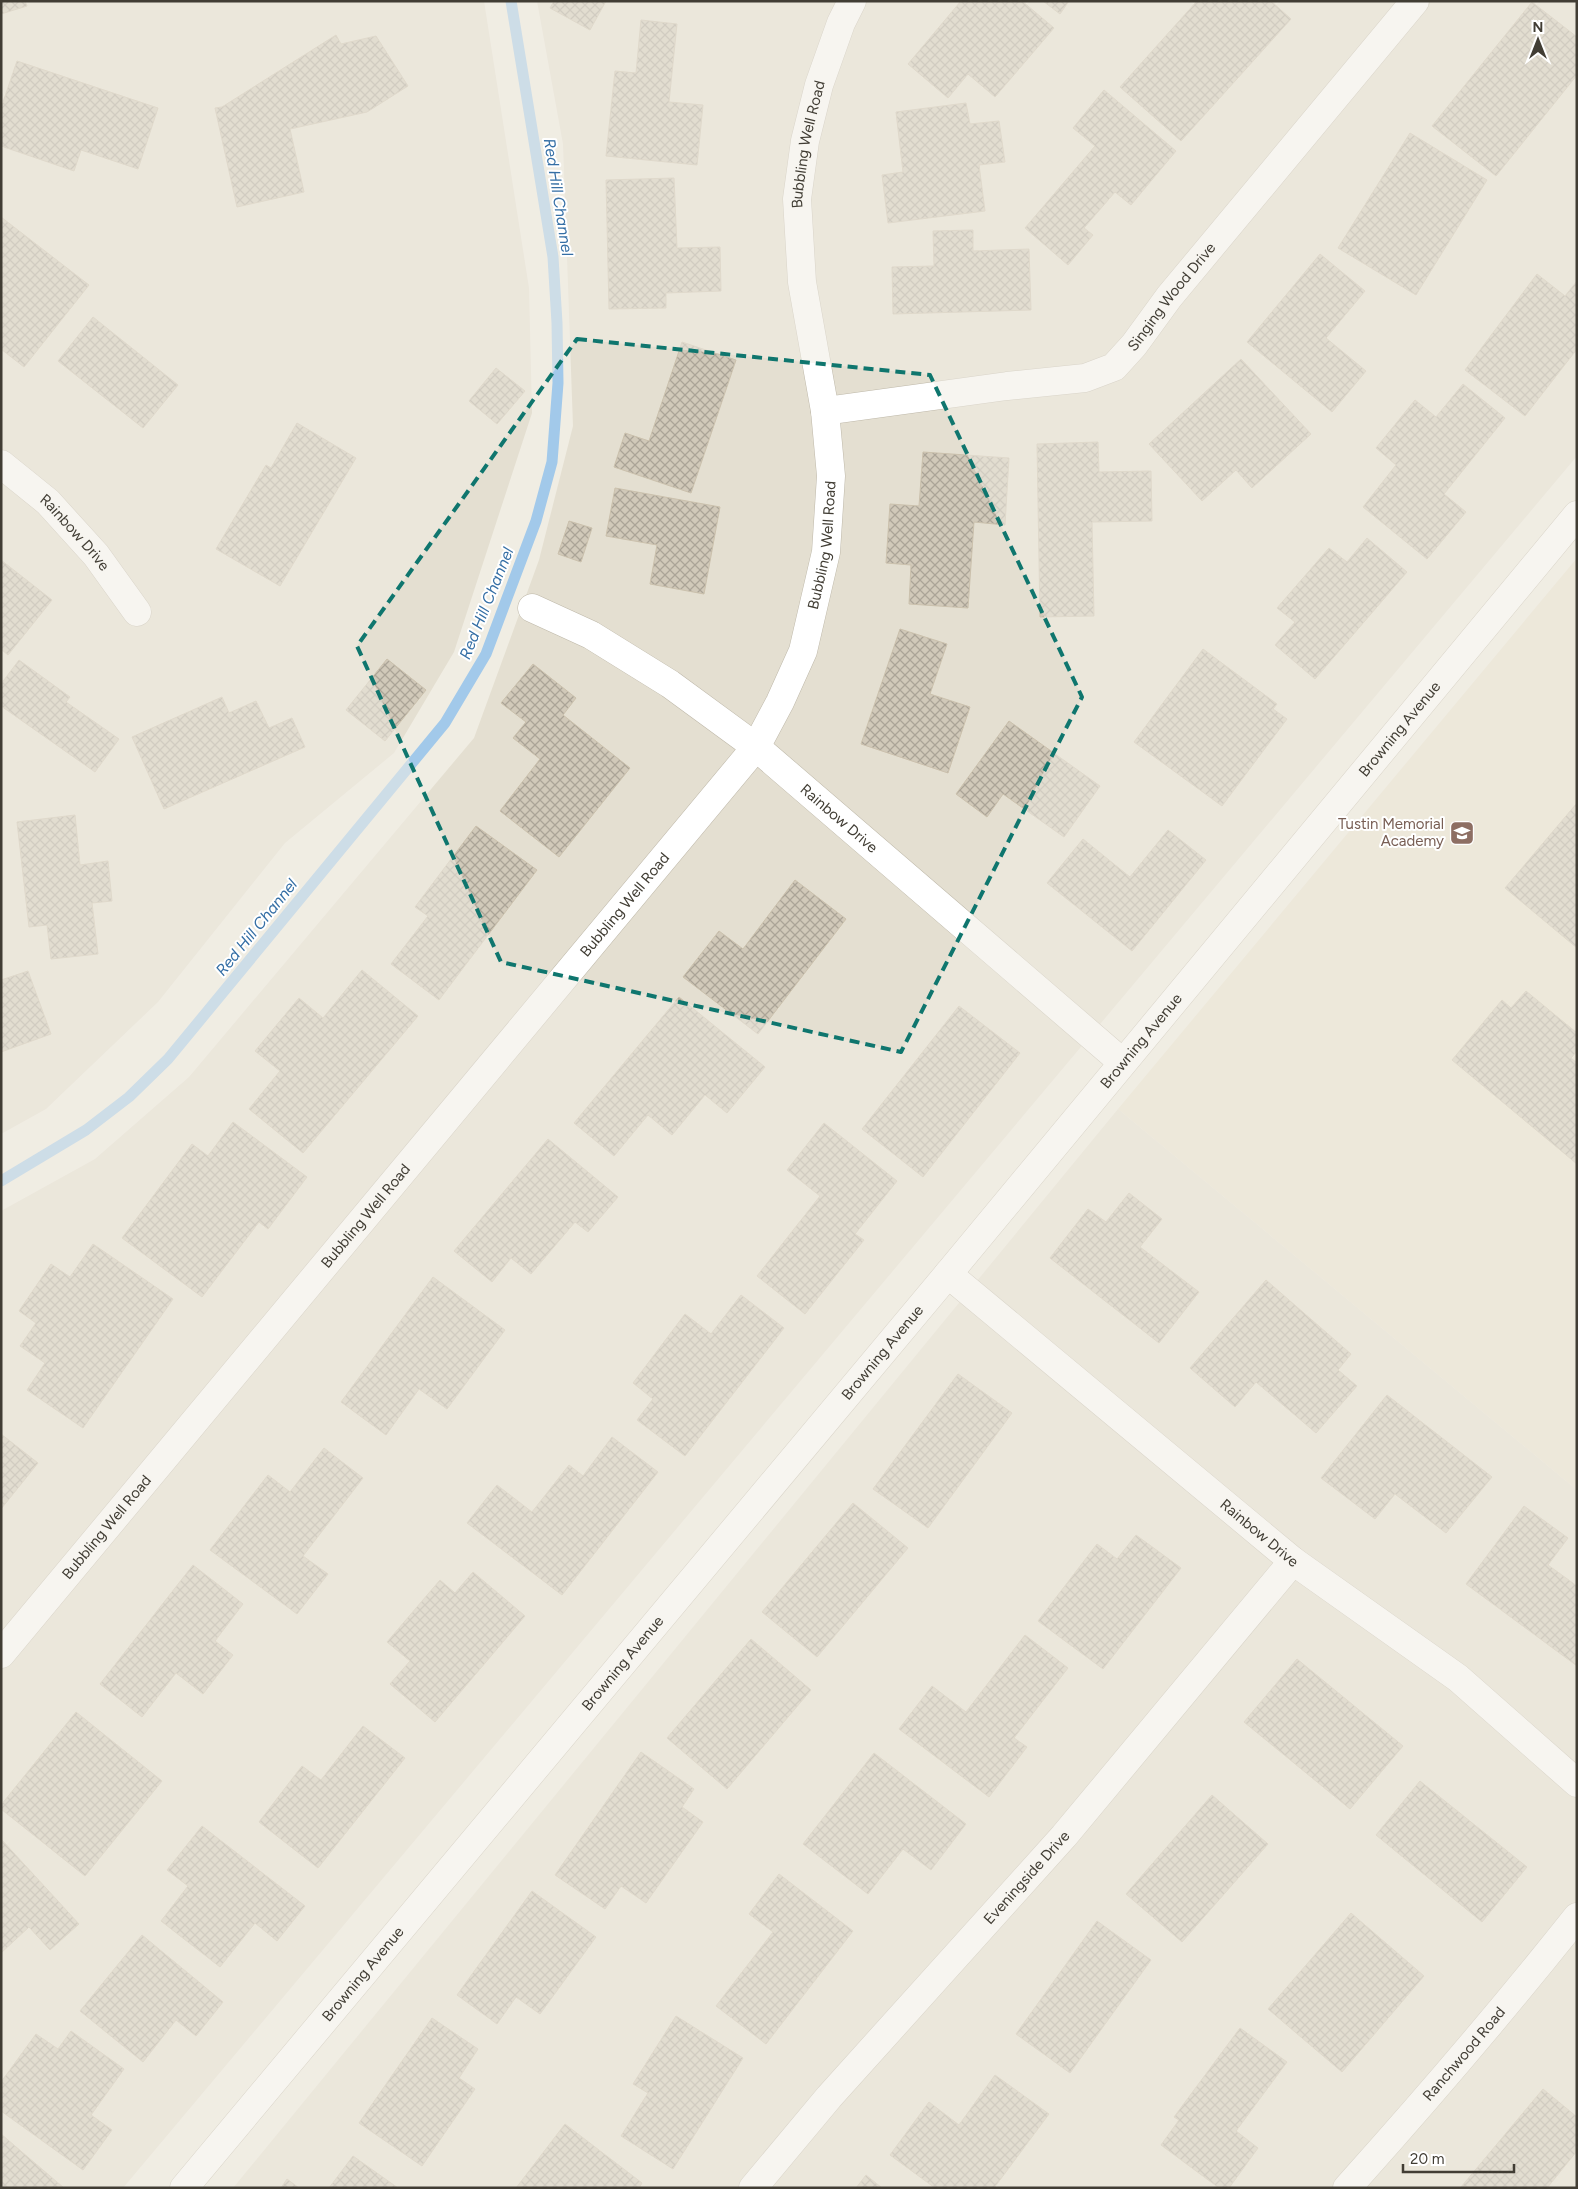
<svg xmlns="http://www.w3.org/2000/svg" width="1578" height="2189" viewBox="0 0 1578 2189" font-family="Figtree,sans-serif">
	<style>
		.residential { fill: #e4dfd1 }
		.education { fill: #e8e2ce }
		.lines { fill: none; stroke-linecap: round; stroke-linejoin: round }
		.stream { stroke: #a2c9ea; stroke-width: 11 }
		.building { fill: url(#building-cross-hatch); stroke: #cbc1ad }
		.minor-casing { stroke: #beb8a9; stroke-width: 29 }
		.tertiary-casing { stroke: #beb8a9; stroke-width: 29 }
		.minor { stroke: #fff; stroke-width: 28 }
		.tertiary { stroke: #fff; stroke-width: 28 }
		.marked { fill: none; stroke: #0f766e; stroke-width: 4; stroke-dasharray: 10 6; stroke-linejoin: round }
		.labels { text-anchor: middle; stroke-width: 4; stroke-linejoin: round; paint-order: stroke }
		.street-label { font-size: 15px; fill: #413d34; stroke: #fff }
		.education-label { font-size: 15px; fill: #785e54; stroke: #fff; text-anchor: end }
		.water-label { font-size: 16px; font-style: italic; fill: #356fa5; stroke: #fff }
	</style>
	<defs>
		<pattern id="building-cross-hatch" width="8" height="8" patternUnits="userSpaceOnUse" patternTransform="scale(1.25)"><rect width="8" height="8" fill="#d1c9b9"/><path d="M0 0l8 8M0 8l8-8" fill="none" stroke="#aba497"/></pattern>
	</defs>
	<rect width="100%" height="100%" fill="#f0ede3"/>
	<!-- residential -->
	<g class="residential">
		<polygon points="1,1 484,1 529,288 532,413 454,652 394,753 285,843 158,1002 46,1109 1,1134"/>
		<polygon points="537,1 1577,1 1577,456 123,2188 1,2188 1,1211 95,1159 189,1077 474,738 539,560 573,426 563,144"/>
		<polygon points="1118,1109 1577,1490 1577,2188 233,2188"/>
	</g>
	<!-- education -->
	<polygon class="education" points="1577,558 1577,1490 1118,1109"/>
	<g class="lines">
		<!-- stream -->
		<polyline class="stream" points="1,1181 86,1130 129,1097 168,1059 445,723 486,654 536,521 552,462 558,383 557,323 553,257 511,1"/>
	</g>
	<!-- building -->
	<g class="building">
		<polygon points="1,1 25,1 27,6 1,14"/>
		<polygon points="554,1 606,1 590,30 550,8"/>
		<polygon points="961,1 1022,1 1054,28 995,97 968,74 948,98 908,64"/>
		<polygon points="1043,1 1069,1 1060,14"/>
		<polygon points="1197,1 1271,1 1291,19 1181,141 1120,87"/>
		<polygon points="1532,2 1577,37 1577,75 1496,176 1432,126"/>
		<polygon points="641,20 677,24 669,102 703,105 697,165 606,156 615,71 636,73"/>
		<polygon points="336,35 341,44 376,36 408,86 367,112 290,129 304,192 237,207 215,108 222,107"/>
		<polygon points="17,61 158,108 138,169 81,150 74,171 1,146 1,108"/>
		<polygon points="1104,90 1176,151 1131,205 1115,192 1084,228 1093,235 1068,265 1025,228 1095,146 1073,128"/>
		<polygon points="966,103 970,124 999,121 1005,162 979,165 985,211 888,223 882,175 903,172 896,112"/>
		<polygon points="1410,133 1487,180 1416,295 1338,248"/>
		<polygon points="674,178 677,248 720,247 721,291 666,293 666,308 609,309 606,180"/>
		<polygon points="1,217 89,285 24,367 1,349"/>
		<polygon points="973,230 973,251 1029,249 1031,310 893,314 892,267 934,266 933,231"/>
		<polygon points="1320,254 1365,291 1326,338 1366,371 1332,412 1247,342"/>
		<polygon points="1537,274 1565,296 1577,281 1577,349 1525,416 1465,370"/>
		<polygon points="93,317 178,385 143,428 58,361"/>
		<polygon points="682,342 736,360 691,493 614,467 625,433 649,441"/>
		<polygon points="1241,359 1311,434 1252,488 1236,470 1202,501 1149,444"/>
		<polygon points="496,368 525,391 497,424 469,401"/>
		<polygon points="1463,384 1505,418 1444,494 1466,512 1427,559 1363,507 1396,465 1376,448 1415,400 1436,417"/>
		<polygon points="297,423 356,458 280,586 216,549 266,465 271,468"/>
		<polygon points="1098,442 1099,472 1151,471 1152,521 1092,522 1094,616 1040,617 1037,444"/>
		<polygon points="923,452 1009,458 1005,525 974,522 968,608 909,604 911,565 886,563 890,504 919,506"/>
		<polygon points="615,488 720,507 704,594 650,584 657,545 606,536"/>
		<polygon points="569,521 592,528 581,562 558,554"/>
		<polygon points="1367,538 1407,572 1315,679 1275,645 1295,622 1277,608 1329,548 1347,562"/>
		<polygon points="1,560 52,600 8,655 1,649"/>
		<polygon points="900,629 947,644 930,694 970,707 948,773 861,744"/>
		<polygon points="1203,649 1277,704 1273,709 1287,719 1222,806 1134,742"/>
		<polygon points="387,659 426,690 385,741 346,710"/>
		<polygon points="19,660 70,697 66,702 119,739 95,772 1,706 1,684"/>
		<polygon points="533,664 576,698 563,715 630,768 559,857 500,811 540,759 513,738 526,722 501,703"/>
		<polygon points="222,697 229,713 256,701 269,728 292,718 305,747 164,809 132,737"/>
		<polygon points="1009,721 1100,786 1064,837 1003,794 987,817 956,794"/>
		<polygon points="1577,803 1577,948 1505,888"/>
		<polygon points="75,815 80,865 108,861 112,901 92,903 98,954 51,959 47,925 29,927 17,822"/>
		<polygon points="476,826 537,870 439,1000 391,964 428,916 415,907"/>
		<polygon points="1168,830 1206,860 1132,951 1047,883 1083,839 1130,877"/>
		<polygon points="795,880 846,919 758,1034 683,977 719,931 743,949"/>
		<polygon points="362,970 418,1016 303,1153 249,1109 280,1071 255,1051 299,998 323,1018"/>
		<polygon points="28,971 51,1034 1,1052 1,980"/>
		<polygon points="1526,991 1577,1033 1577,1051 1571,1058 1577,1063 1577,1164 1452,1060 1502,1000 1511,1008"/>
		<polygon points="679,997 765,1067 727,1113 705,1095 672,1135 648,1115 614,1156 574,1123"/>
		<polygon points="959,1006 1020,1053 923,1177 862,1129"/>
		<polygon points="233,1122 307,1177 268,1229 259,1222 202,1297 122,1238 192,1144 208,1156"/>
		<polygon points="824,1123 897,1181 855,1234 864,1240 805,1314 757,1276 820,1196 787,1170"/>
		<polygon points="548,1139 618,1197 588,1232 575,1222 531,1274 511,1258 492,1282 454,1251"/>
		<polygon points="1129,1193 1162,1219 1140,1247 1199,1292 1159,1343 1050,1258 1088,1209 1106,1222"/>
		<polygon points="93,1244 173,1299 83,1428 27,1390 45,1363 20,1346 36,1323 19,1311 51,1264 70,1277"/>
		<polygon points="433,1277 505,1330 447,1409 419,1389 386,1435 341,1402"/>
		<polygon points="1266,1280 1351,1354 1338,1370 1357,1386 1316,1433 1256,1382 1235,1407 1190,1368"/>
		<polygon points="741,1295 784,1328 685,1456 637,1420 653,1399 633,1383 685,1314 711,1334"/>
		<polygon points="958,1374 1012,1413 928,1528 873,1489"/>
		<polygon points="1387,1395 1492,1477 1446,1533 1395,1494 1375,1519 1321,1478"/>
		<polygon points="1,1434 38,1463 1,1509"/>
		<polygon points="612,1437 658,1472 562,1595 467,1523 497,1485 532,1512 569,1465 583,1476"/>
		<polygon points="324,1448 363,1478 303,1556 328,1574 297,1614 210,1550 268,1475 290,1492"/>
		<polygon points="853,1503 908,1548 817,1657 762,1612"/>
		<polygon points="1524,1506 1568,1538 1548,1565 1577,1586 1577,1666 1466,1584"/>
		<polygon points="1136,1535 1181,1568 1103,1669 1038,1621 1097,1544 1117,1559"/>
		<polygon points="193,1565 243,1604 215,1641 233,1655 203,1694 176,1673 142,1717 100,1684"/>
		<polygon points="473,1572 525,1616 435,1722 390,1684 410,1661 387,1642 440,1580 455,1593"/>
		<polygon points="1025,1635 1068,1668 1014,1738 1027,1747 989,1797 899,1729 932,1686 966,1712"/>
		<polygon points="751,1639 811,1690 727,1789 667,1738"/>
		<polygon points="1297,1659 1403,1746 1350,1809 1244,1722"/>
		<polygon points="76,1712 162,1781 85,1876 1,1809 1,1805"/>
		<polygon points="363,1726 405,1758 318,1868 259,1822 302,1766 321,1780"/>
		<polygon points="641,1752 694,1789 682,1807 703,1822 646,1903 621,1886 605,1909 555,1875"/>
		<polygon points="874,1753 966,1824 931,1870 903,1849 868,1894 803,1844"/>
		<polygon points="1420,1781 1527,1867 1482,1922 1376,1835"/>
		<polygon points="1212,1795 1268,1844 1182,1942 1126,1894"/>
		<polygon points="202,1826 305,1906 277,1941 255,1923 220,1967 161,1921 188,1886 167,1870"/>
		<polygon points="1,1839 79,1924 50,1950 29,1927 1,1953"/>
		<polygon points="779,1874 853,1931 766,2044 716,2006 773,1932 749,1914"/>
		<polygon points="532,1891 596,1937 540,2014 516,1997 497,2024 457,1995"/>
		<polygon points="1351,1913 1424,1976 1342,2072 1268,2009"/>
		<polygon points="1097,1921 1151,1960 1070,2073 1016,2034"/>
		<polygon points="142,1935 223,2002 196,2036 176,2020 143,2062 80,2011"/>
		<polygon points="676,2016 743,2058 673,2169 621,2136 648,2093 633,2084"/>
		<polygon points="432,2018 478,2049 459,2078 475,2089 422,2166 359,2123"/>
		<polygon points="1240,2028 1287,2062 1236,2131 1258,2148 1229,2188 1219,2188 1161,2145 1179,2120 1174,2117"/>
		<polygon points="71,2031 124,2069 91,2115 112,2130 83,2170 1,2111 1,2082 36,2034 58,2049"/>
		<polygon points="995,2075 1049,2114 994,2188 935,2188 890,2155 929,2102 959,2125"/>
		<polygon points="1543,2089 1577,2117 1577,2151 1547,2188 1461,2187"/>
		<polygon points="565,2124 642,2183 639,2188 516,2188"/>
		<polygon points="1,2134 64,2188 1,2188"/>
		<polygon points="353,2156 398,2188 329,2188"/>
		<polygon points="866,2175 882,2188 856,2188"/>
		<polygon points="287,2179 299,2188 281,2188"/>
	</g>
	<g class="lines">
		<defs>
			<g id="minor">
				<path id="s1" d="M825 411 1007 386 1085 378 1114 367 1134 345 1169 297 1415 1"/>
				<path id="s2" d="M1 464 48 502 96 555 137 612"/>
				<path id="s3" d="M532 608 591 635 670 684 756 747 1122 1062"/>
				<path id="s4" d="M948 1274 1293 1561 1458 1678 1577 1783"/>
				<path id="s5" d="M1 1654 756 747 780 702 803 651 826 552 831 476 825 411 802 282 797 199 805 141 819 85 841 23 852 1"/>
				<path id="s6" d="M753 2188 829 2097 1064 1836 1293 1561"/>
				<path id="s7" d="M1347 2188C1426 2100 1503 2010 1577 1917"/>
			</g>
			<g id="tertiary">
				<path id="s8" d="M184 2188 948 1274 1577 515"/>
			</g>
		</defs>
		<!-- minor casing -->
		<use href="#minor" class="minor-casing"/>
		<!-- tertiary casing -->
		<use href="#tertiary" class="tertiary-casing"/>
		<!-- minor -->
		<use href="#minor" class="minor"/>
		<!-- tertiary -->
		<use href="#tertiary" class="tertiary"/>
	</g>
	<!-- marked area -->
	<path d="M0 0H1578V2189H0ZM577 339 930 375 1082 697 901 1052 501 962 357 646Z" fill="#f0ede3" fill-opacity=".55" fill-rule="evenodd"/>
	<path class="marked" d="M577 339 930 375 1082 697 901 1052 501 962 357 646Z"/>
	<!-- icons -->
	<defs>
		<symbol id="school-square" viewBox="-11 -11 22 22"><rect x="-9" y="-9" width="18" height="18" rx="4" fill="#8d6e63" stroke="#fff"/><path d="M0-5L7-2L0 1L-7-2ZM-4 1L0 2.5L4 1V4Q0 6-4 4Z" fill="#fff"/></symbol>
	</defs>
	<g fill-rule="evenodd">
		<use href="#school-square" x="1448" y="819" width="28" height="28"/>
	</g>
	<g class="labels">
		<!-- street labels -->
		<g class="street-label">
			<text dy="5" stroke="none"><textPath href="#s5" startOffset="1800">Bubbling Well Road</textPath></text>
			<text dy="5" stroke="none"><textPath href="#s1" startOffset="384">Singing Wood Drive</textPath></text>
			<text dy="5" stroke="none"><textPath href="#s2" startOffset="101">Rainbow Drive</textPath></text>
			<text dy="5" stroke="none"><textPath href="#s5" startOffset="1395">Bubbling Well Road</textPath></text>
			<text dy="5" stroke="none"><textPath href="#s8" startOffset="1899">Browning Avenue</textPath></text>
			<text dy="5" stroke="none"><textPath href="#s3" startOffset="374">Rainbow Drive</textPath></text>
			<text dy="5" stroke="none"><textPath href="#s5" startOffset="975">Bubbling Well Road</textPath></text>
			<text dy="5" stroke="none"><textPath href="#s8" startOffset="1494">Browning Avenue</textPath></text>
			<text dy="5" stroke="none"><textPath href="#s5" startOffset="570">Bubbling Well Road</textPath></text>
			<text dy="5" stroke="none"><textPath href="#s8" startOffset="1089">Browning Avenue</textPath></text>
			<text dy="5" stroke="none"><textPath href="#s5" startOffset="165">Bubbling Well Road</textPath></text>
			<text dy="5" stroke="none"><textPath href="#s4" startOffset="405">Rainbow Drive</textPath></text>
			<text dy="5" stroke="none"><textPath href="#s8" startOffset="684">Browning Avenue</textPath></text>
			<text dy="5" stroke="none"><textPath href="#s6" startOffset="414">Eveningside Drive</textPath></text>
			<text dy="5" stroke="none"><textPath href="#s8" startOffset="279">Browning Avenue</textPath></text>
			<text dy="5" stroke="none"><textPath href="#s7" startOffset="178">Ranchwood Road</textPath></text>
		</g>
		<!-- education labels -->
		<g class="education-label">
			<text x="1444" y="829">Tustin Memorial<tspan x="1444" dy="17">Academy</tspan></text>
		</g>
		<!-- water labels -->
		<g class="water-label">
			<text transform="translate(559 197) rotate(81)" y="6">Red Hill Channel</text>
			<text transform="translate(486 603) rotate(-68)" y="6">Red Hill Channel</text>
			<text transform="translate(256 927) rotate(-51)" y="6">Red Hill Channel</text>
		</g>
	</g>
	<!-- border -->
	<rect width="1578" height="2189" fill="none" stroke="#413d34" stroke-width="5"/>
	<!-- north arrow -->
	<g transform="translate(1538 40)" stroke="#ffffff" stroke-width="4" paint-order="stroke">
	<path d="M0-4L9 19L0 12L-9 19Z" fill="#413d34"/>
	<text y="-8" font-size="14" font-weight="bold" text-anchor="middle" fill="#413d34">N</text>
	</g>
	<!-- scale -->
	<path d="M1403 2164v8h111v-8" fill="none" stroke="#413d34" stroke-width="2.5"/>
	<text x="1410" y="2164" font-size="15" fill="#413d34" stroke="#ffffff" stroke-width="4" paint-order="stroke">20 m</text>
</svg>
